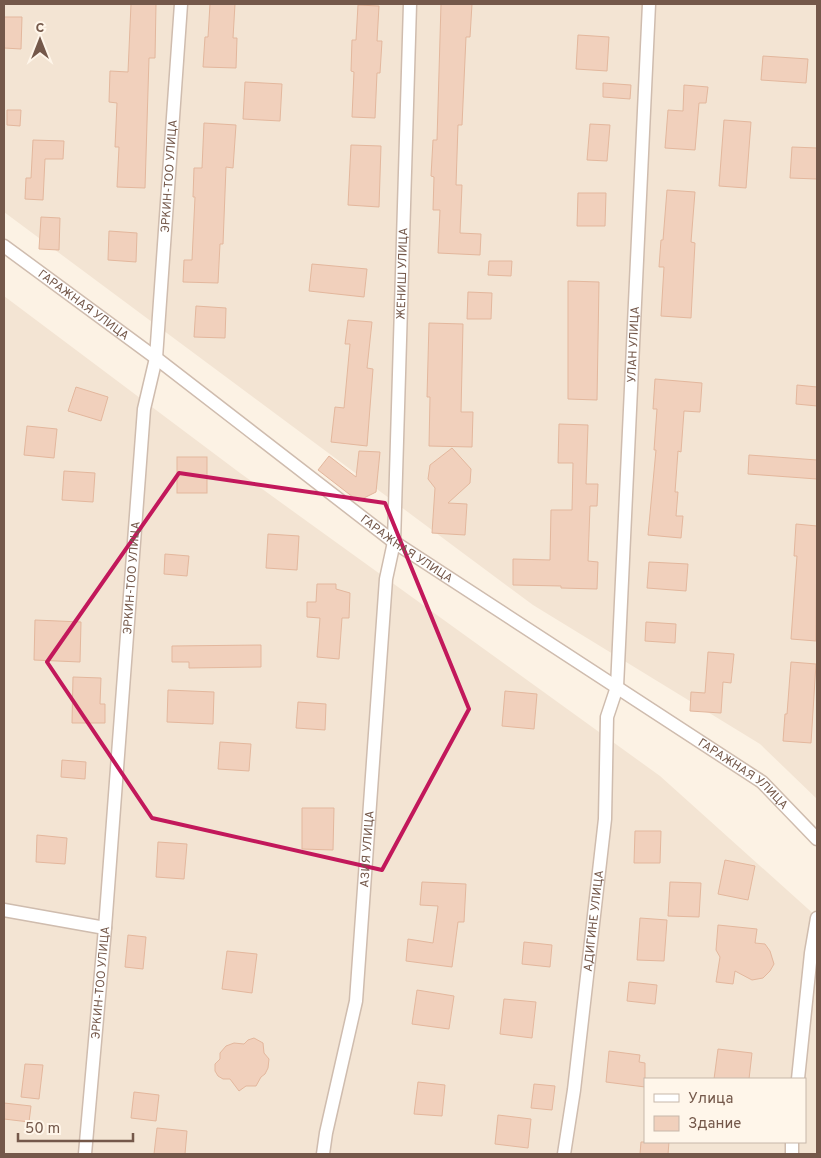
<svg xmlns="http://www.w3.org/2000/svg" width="821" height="1158" viewBox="0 0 821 1158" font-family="Overpass,sans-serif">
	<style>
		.residential { fill: #f3e4d3; fill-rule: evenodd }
		.building { fill: #f1d0bc; stroke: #e3b79d }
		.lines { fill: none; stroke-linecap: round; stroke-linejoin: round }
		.minor-casing { stroke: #cfbcae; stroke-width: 15 }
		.minor { stroke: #fff; stroke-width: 12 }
		.marked { fill: none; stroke: #c2185b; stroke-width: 4; stroke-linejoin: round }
		.labels { text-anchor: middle; stroke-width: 4; stroke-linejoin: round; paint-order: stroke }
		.street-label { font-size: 12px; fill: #74584a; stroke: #fff6ea }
	</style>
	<rect width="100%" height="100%" fill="#fcf2e4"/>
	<!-- residential -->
	<g class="residential">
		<polygon points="4,4 817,4 817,799 760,744 533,605 4,212"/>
		<path d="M4 296 240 473 660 776 817 917V1154H4ZM645 1079H805V1142H645Z"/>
	</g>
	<!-- building -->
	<g class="building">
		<polygon points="131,4 156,4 155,58 149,58 145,188 117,187 119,147 115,147 117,103 109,102 110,71 128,72"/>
		<polygon points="210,4 235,4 233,38 237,38 236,68 203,67 205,37 208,37"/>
		<polygon points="441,4 472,4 470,37 466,37 462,125 458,125 456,185 462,185 460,233 481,234 480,255 438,253 440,210 433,210 434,177 431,176 433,140 437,140"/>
		<polygon points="358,5 379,6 377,41 382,41 380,73 377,73 375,118 352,117 354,72 351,71 352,40 356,40"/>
		<polygon points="4,17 22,17 21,49 4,48"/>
		<polygon points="578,35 609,37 607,71 576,69"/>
		<polygon points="763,56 808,59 806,83 761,80"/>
		<polygon points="245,82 282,84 280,121 243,119"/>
		<polygon points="603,83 631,85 630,99 603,97"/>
		<polygon points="684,85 708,87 706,103 699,103 695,150 665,148 668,110 683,111"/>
		<polygon points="7,110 21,110 20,126 7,125"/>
		<polygon points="724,120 751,122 746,188 719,186"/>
		<polygon points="204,123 236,125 233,168 226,167 223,244 220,244 218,283 183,282 184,260 192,260 195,197 193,197 194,168 202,168"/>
		<polygon points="590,124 610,125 607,161 587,160"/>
		<polygon points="33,140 64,141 63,159 45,159 43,200 25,199 26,178 31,178"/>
		<polygon points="351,145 381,146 379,207 348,205"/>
		<polygon points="792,147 817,148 817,179 790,178"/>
		<polygon points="667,190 695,192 691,242 695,243 691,318 661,316 664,267 659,267 661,240 663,240"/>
		<polygon points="578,193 606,193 605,226 577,226"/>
		<polygon points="41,217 60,218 59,250 39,249"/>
		<polygon points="109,231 137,233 136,262 108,260"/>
		<polygon points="489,261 512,261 511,276 488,275"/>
		<polygon points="312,264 367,269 364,297 309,291"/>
		<polygon points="568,281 599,282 597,400 568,399"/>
		<polygon points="468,292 492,293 491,319 467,319"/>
		<polygon points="196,306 226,308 225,338 194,337"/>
		<polygon points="348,320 372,322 367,368 373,369 367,446 331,442 335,407 344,408 350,344 345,344"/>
		<polygon points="429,323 463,324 461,412 473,412 472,447 429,446 430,397 427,397"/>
		<polygon points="655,379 702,383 700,412 684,411 681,452 678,451 675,492 678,492 676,516 683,516 681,538 648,535 656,450 654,450 657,409 653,409"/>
		<polygon points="797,385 817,387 817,406 796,404"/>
		<polygon points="76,387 108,397 101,421 68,411"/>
		<polygon points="559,424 588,425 586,484 598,484 597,506 590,506 588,561 598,562 597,589 561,588 561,586 513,585 513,559 550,560 551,510 572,510 573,463 558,463"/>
		<polygon points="27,426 57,429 54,458 24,455"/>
		<polygon points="452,448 471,469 470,483 448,503 467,504 465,535 432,533 435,488 428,479 430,465"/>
		<polygon points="359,451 380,452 376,492 358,501 318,470 329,456 356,477"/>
		<polygon points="749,455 817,460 817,479 748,474"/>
		<rect x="177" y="457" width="30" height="36"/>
		<polygon points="64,471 95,473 93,502 62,500"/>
		<polygon points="796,524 817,526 816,641 791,639 797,556 794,556"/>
		<polygon points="268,534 299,536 297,570 266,568"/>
		<polygon points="165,554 189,556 187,576 164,574"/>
		<polygon points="649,562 688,564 686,591 647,588"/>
		<polygon points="317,584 336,584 336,589 350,593 349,618 342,618 339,659 317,657 320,618 307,617 307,602 316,602"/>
		<polygon points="35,620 81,622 80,662 34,660"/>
		<polygon points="646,622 676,624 675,643 645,641"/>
		<polygon points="261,645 261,667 189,668 189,662 172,662 172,646"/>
		<polygon points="708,652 734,654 731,683 723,682 721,713 690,711 691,692 705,693"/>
		<polygon points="791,662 816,664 811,743 783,741 785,714 787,714"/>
		<polygon points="73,677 101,678 100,704 105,704 105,723 72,723"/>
		<polygon points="168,690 214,692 213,724 167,722"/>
		<polygon points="505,691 537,694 534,729 502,726"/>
		<polygon points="298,702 326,704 325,730 296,728"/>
		<polygon points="220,742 251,744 249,771 218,769"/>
		<polygon points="62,760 86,762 85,779 61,777"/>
		<polygon points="302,808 334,808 333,850 302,849"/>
		<polygon points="635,831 661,831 660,863 634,863"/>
		<polygon points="37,835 67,838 65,864 36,862"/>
		<polygon points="158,842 187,844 184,879 156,877"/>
		<polygon points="725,860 755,866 748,900 718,894"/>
		<polygon points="422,882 466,884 464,922 458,922 452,967 406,961 408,939 433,943 438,906 420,905"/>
		<polygon points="670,882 701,883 699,917 668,916"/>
		<polygon points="640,918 667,920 664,961 637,960"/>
		<polygon points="718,925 757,929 755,943 765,944 770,951 774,964 770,971 763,978 752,980 735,971 733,984 716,982 720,957 716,950"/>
		<polygon points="128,935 146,937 143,969 125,967"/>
		<polygon points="524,942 552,945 550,967 522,964"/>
		<polygon points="227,951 257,954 252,993 222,989"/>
		<polygon points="629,982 657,985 655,1004 627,1001"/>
		<polygon points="417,990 454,996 449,1029 412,1024"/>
		<polygon points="504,999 536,1002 532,1038 500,1034"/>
		<polygon points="254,1038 263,1043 264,1053 269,1059 268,1068 265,1074 261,1077 256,1086 246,1086 239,1091 230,1079 223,1079 218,1076 215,1071 215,1064 220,1059 220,1053 226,1046 234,1043 244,1044 248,1040"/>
		<polygon points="718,1049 752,1053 749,1079 714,1079"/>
		<polygon points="609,1051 640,1055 639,1062 645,1063 645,1087 606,1082"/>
		<polygon points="25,1064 43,1065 39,1099 21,1097"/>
		<polygon points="418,1082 445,1085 442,1116 414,1114"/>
		<polygon points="534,1084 555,1086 552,1110 531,1108"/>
		<polygon points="134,1092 159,1095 156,1121 131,1118"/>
		<polygon points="4,1103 31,1106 29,1122 4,1119"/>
		<polygon points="498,1115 531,1119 528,1148 495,1144"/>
		<polygon points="157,1128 187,1131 185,1154 154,1154"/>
		<polygon points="641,1142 669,1142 668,1154 640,1154"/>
	</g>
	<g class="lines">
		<defs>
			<g id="minor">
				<path id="s1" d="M4 246 156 358 394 542 762 782 817 839"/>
				<polyline points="4,910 105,928"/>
				<polyline points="798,1079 811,953 817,918"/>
				<path id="s2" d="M85 1154 105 928 144 409 156 358 181 4"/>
				<path id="s3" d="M323 1154 326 1133 356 1001 386 579 394 542 410 4"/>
				<path id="s4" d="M564 1154 574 1090 605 819 607 717 617 687 649 4"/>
				<polyline points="792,1154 792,1142"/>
			</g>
		</defs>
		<!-- minor casing -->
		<use href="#minor" class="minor-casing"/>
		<!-- minor -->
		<use href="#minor" class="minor"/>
	</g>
	<!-- marked area -->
	<path class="marked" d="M179 473 385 503 469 709 382 870 152 818 47 662Z"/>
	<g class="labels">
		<!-- street labels -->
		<g class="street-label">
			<text dy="4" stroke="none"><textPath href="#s2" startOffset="982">ЭРКИН-ТОО УЛИЦА</textPath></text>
			<text dy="4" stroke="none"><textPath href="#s3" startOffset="886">ЖЕНИШ УЛИЦА</textPath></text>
			<text dy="4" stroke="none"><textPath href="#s1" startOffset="99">ГАРАЖНАЯ УЛИЦА</textPath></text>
			<text dy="4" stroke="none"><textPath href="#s4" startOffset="814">УЛАН УЛИЦА</textPath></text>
			<text dy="4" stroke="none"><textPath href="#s1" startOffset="504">ГАРАЖНАЯ УЛИЦА</textPath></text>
			<text dy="4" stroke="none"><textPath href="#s2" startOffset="578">ЭРКИН-ТОО УЛИЦА</textPath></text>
			<text dy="4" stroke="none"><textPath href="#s1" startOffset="909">ГАРАЖНАЯ УЛИЦА</textPath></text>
			<text dy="4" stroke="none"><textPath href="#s3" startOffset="309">АЗИЯ УЛИЦА</textPath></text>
			<text dy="4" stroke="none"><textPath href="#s4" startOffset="235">АДИГИНЕ УЛИЦА</textPath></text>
			<text dy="4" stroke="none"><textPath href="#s2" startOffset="172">ЭРКИН-ТОО УЛИЦА</textPath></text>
		</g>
	</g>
	<!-- border -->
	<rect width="821" height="1158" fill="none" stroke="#74584a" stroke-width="10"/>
	<!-- legend -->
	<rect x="644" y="1078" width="162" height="65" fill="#fff6ea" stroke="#c7b7aa"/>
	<rect x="654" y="1094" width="25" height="8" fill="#ffffff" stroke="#c7b7aa"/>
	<text x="688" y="1103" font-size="15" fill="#74584a">Улица</text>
	<rect x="654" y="1116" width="25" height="15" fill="#f1d0bc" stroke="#c7b7aa"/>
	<text x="688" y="1128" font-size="15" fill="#74584a">Здание</text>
	<!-- north arrow -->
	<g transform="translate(40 40)" stroke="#fff6ea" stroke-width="4" paint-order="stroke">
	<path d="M0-4L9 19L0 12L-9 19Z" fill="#74584a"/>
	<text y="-8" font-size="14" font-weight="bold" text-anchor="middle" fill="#74584a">С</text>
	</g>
	<!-- scale -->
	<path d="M18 1133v8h115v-8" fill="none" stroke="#74584a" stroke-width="2.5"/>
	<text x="25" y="1133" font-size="15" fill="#74584a" stroke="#fff6ea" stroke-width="4" paint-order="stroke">50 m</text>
</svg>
